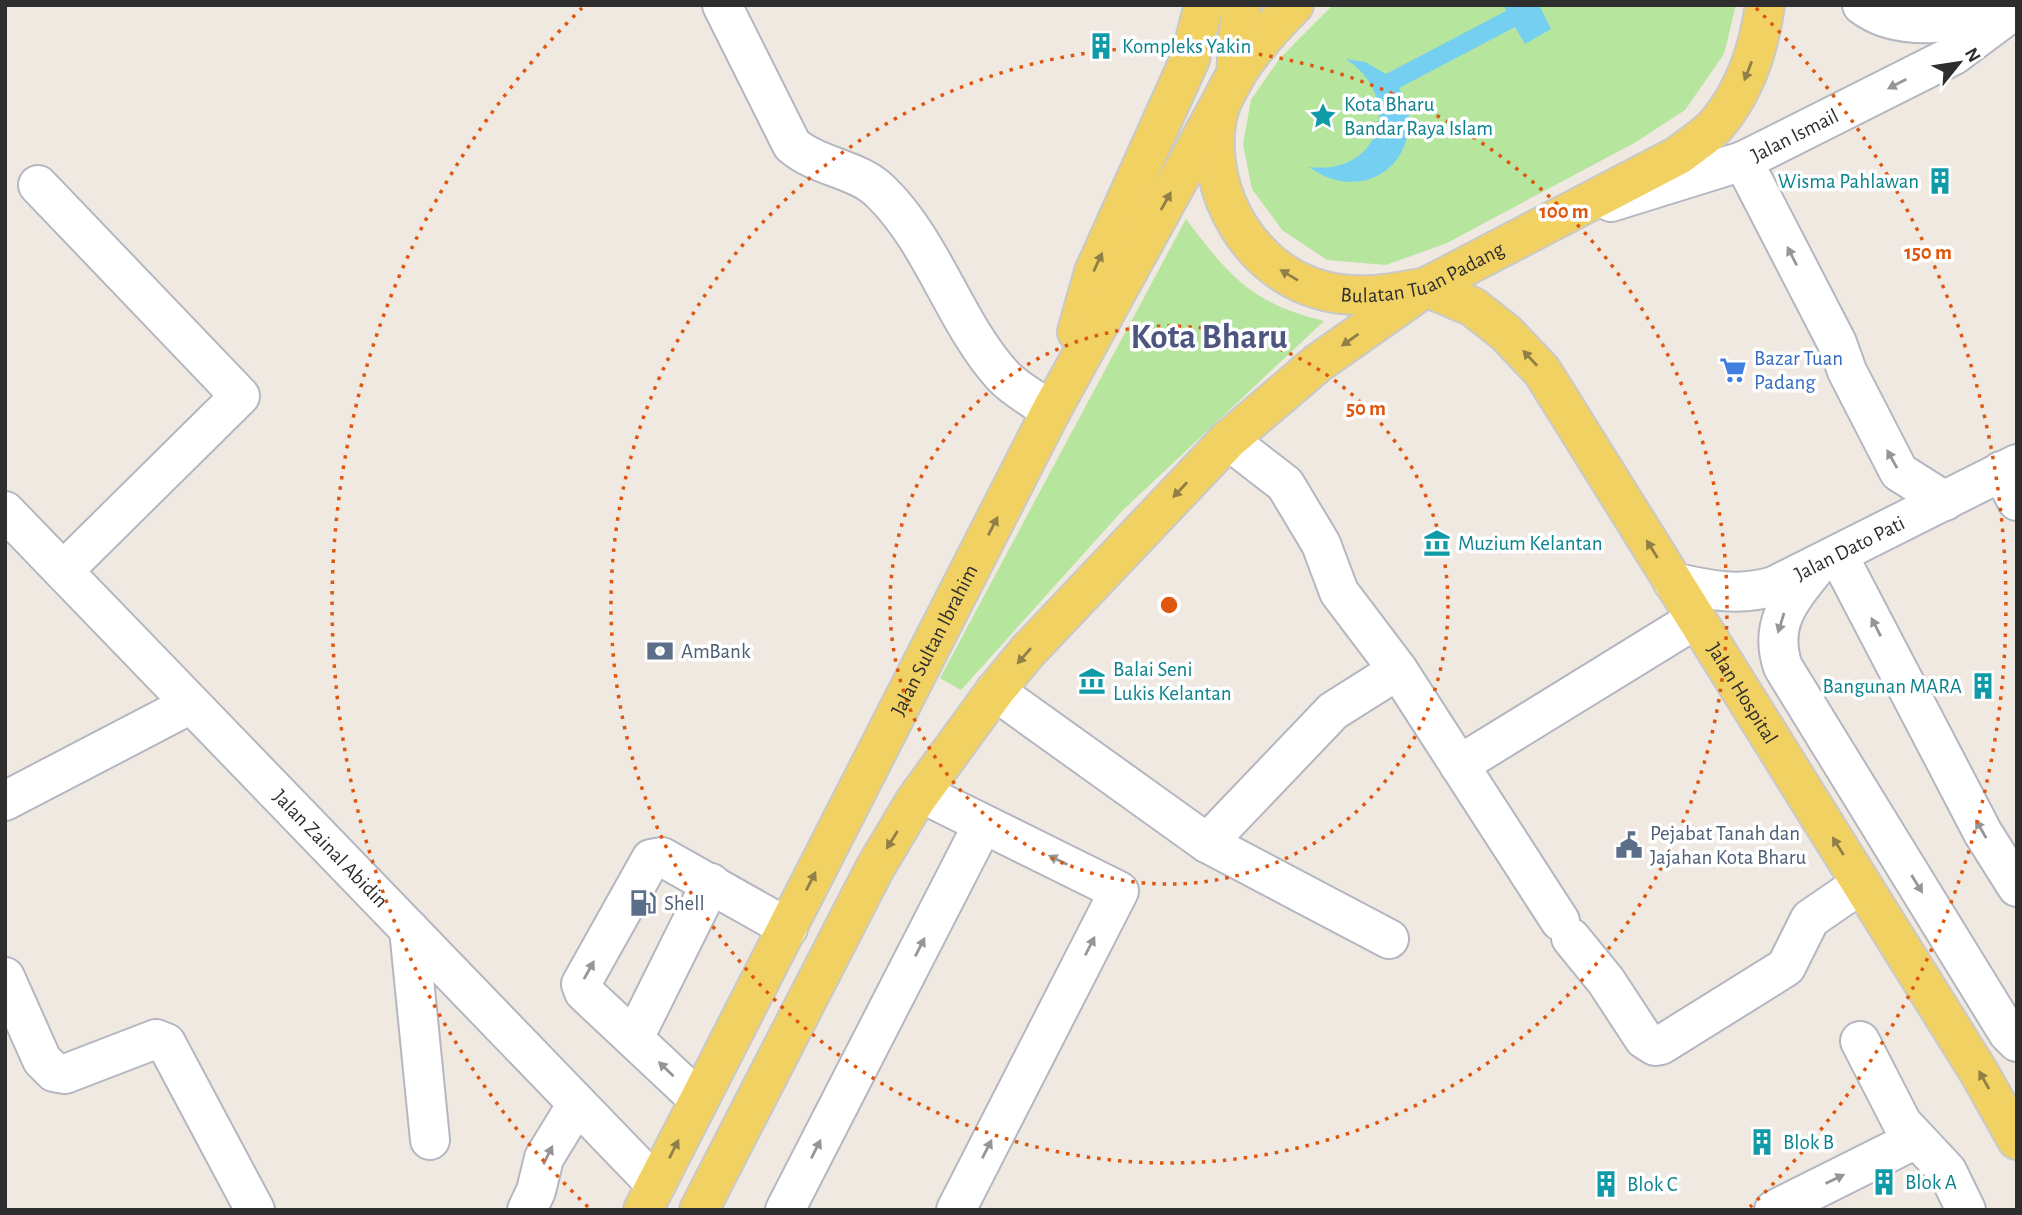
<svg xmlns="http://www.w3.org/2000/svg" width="2022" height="1215" viewBox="0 0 2022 1215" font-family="'Alegreya Sans',sans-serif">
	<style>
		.green { fill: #b6e59e }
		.water { fill: #75cff0 }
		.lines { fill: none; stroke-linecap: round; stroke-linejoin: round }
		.minor-casing { stroke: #b4b7c1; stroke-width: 42 }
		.major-casing { stroke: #c9c9c9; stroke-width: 42 }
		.minor { stroke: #fff; stroke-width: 38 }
		.major { stroke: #f2d163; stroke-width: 38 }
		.oneway { fill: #908048 }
		.oneway2 { fill: #969696 }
		.ring { fill: none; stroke: #df570e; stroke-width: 3.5; stroke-dasharray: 3.5 7 }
		.labels { text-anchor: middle; stroke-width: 7; stroke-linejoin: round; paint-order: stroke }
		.culture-label { font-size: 21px; fill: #0d838f; stroke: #fff; text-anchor: start }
		.street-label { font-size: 21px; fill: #2e2e2e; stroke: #fff }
		.shop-label { font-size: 21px; fill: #366cbe; stroke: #fff; text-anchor: start }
		.service-label { font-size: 21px; fill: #4e5e75; stroke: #fff; text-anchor: start }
		.town-label { font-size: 35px; font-weight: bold; fill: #4d5680; stroke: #fff }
		.centre { fill: #df570e; stroke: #fff; stroke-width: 3.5 }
		.ring-label { font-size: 21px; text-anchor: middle; font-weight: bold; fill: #df570e; stroke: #fff; stroke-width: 7; stroke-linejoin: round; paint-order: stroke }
	</style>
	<rect width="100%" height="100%" fill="#efe9e1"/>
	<!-- green -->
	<g class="green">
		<polygon points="1333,5 1736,5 1724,54 1685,110 1636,142 1447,243 1386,265 1327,260 1282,230 1252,189 1243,144 1251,100 1280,58"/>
		<path d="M1186 219C1230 277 1251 303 1324 321L1122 511 961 690 940 678Z"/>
	</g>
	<!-- water -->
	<path class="water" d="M1504 5H1539L1551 29 1525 44 1515 27 1399 88C1404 100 1410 111 1409 124 1405 179 1351 198 1309 167 1380 176 1405 98 1346 59L1365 62 1386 74 1506 11Z"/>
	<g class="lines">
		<defs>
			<g id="minor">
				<path d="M722 5 792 145C819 168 857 168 881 192 934 244 954 322 1003 376 1016 390 1036 400 1051 411"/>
				<path d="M1862 5C1901 35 1964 22 2008 9"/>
				<polyline points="1743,161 1837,343 1847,371 1899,472 1945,501"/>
				<polyline points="38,185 240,396 63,571"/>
				<path id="s1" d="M1611 202 1743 161 1954 55 2017 8"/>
				<polyline points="1228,440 1285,484 1321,544 1339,592 1398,670 1560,921"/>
				<polyline points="2001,471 2017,501"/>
				<path id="s2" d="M5 511 656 1185"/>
				<polyline points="1838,555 1983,833 2017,887"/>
				<path d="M1817 566C1791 599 1768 623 1783 667L2008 1033 2017 1042"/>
				<path id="s3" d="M1673 582C1709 590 1738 597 1774 586L2017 464"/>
				<polyline points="995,691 1207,843 1389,939"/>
				<polyline points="1459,765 1696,619"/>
				<polyline points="921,793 1119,891 956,1210"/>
				<polyline points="5,801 191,704"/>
				<polyline points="1207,843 1333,711 1398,670"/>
				<polyline points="409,929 430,1140"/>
				<polyline points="1571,938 1606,981 1644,1039 1655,1046 1661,1045 1786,967 1810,919 1861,884"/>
				<polyline points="5,977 42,1060 54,1072 65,1074 156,1039 166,1043 255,1210"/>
				<polyline points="634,1038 711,883"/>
				<polyline points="1860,1041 1902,1123 1947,1171 1966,1210"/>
				<polyline points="699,1100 584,992 581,984 651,859 662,857 788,928"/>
				<polyline points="527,1210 536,1191 544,1158 577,1104"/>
				<polyline points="785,1210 983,824"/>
				<polyline points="1774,1210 1916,1139"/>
			</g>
			<g id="major">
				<path id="s4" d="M1294 5C1265 34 1221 83 1216 124 1206 194 1251 271 1321 290 1356 300 1391 294 1426 287L1679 155C1691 145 1707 136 1717 124 1746 90 1759 48 1765 5"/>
				<path id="s5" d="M1426 287 1473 307 1506 333 1542 371 1980 1074 2017 1140"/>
				<polyline points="1077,332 1094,272 1190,59 1204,5"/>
				<path id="s6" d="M643 1210 1051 411 1236 75 1241 5"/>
				<polyline points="699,1210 875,868 915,801 995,691 1028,651 1228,440 1318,363 1426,287"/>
			</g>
		</defs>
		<!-- minor casing -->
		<use href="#minor" class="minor-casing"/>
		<!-- major casing -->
		<use href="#major" class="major-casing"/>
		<!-- minor -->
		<use href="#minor" class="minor"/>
		<!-- major -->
		<use href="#major" class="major"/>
	</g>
	<!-- one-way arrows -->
	<defs><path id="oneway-solid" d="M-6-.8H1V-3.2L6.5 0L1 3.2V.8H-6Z" transform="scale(1.75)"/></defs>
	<g class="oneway">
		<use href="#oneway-solid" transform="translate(1748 71) rotate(111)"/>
		<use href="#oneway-solid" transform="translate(1166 201) rotate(-61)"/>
		<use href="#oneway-solid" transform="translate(1098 262) rotate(-65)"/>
		<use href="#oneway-solid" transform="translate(1289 275) rotate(-149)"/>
		<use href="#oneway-solid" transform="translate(1350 340) rotate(145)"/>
		<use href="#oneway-solid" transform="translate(1530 358) rotate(-133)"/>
		<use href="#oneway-solid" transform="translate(1180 490) rotate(133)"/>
		<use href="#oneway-solid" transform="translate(993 526) rotate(-63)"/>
		<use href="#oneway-solid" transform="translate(1652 549) rotate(-122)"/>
		<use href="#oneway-solid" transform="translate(1024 656) rotate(131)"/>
		<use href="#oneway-solid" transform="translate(892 840) rotate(122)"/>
		<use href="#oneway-solid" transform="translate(1838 846) rotate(-122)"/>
		<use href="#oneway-solid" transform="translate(811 881) rotate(-63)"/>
		<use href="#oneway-solid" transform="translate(1984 1080) rotate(-119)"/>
		<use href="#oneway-solid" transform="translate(674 1149) rotate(-63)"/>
	</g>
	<g class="oneway2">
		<use href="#oneway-solid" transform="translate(1897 84) rotate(153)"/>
		<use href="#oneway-solid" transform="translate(1792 256) rotate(-117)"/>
		<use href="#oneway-solid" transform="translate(1892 459) rotate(-119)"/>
		<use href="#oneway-solid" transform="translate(1781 623) rotate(107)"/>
		<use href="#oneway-solid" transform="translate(1876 627) rotate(-117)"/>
		<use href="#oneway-solid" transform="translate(1981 829) rotate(-120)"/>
		<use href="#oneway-solid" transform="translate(1058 860) rotate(-154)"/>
		<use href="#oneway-solid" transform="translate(1917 884) rotate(58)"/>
		<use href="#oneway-solid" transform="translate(1090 946) rotate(-63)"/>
		<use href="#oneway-solid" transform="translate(920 947) rotate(-63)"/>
		<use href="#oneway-solid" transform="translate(589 970) rotate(-61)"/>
		<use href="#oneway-solid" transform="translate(666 1069) rotate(-136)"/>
		<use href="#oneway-solid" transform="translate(816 1149) rotate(-63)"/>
		<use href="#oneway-solid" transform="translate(987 1149) rotate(-63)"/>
		<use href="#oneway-solid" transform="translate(548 1155) rotate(-64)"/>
		<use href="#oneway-solid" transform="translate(1835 1179) rotate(-26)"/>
	</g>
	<!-- distance rings -->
	<g class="ring">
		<circle cx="1169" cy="605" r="279"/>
		<circle cx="1169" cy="605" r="558"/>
		<path d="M588 1207A837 837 0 0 1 582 8M1756 8A837 837 0 0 1 1750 1207"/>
	</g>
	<!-- icons -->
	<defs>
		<symbol id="building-bare" viewBox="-9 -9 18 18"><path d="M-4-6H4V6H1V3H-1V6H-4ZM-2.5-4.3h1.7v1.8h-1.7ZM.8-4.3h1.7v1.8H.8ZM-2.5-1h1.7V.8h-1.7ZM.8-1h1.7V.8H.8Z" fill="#0f9aa8" stroke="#fff" stroke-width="2.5" paint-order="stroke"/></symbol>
		<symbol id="sight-bare" viewBox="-9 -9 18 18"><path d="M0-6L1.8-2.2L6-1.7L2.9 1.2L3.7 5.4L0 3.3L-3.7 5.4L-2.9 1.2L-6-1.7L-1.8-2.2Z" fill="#0f9aa8" stroke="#fff" stroke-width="2.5" paint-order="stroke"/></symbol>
		<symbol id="supermarket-bare" viewBox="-9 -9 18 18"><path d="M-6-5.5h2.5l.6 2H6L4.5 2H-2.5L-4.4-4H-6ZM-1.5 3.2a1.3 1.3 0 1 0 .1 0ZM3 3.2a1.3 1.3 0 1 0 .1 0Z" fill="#3f7fe0" stroke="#fff" stroke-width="2.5" paint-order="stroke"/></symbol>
		<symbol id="museum-bare" viewBox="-9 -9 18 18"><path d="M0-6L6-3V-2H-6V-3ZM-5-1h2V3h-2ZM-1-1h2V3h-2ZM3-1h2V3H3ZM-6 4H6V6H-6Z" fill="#0f9aa8" stroke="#fff" stroke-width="2.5" paint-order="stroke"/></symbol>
		<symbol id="bank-bare" viewBox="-9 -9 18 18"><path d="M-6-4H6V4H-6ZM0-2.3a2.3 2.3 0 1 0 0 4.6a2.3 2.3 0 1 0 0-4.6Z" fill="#5c6f8a" stroke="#fff" stroke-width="2.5" paint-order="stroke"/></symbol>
		<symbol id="civic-bare" viewBox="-9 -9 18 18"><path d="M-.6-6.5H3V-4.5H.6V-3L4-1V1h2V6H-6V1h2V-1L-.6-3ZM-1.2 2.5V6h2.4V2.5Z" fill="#5c6f8a" stroke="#fff" stroke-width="2.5" paint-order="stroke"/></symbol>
		<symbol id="fuel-bare" viewBox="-9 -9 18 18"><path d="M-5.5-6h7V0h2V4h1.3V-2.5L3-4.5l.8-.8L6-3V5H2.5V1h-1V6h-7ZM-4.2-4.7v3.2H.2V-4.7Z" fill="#5c6f8a" stroke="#fff" stroke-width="2.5" paint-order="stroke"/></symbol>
	</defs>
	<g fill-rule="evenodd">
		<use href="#building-bare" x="1082" y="27" width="38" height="38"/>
		<use href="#sight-bare" x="1304" y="97" width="38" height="38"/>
		<use href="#building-bare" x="1921" y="162" width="38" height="38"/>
		<use href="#supermarket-bare" x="1714" y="351" width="38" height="38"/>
		<use href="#museum-bare" x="1418" y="524" width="38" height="38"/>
		<use href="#bank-bare" x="641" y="632" width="38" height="38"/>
		<use href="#museum-bare" x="1073" y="662" width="38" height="38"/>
		<use href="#building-bare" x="1964" y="667" width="38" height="38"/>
		<use href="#civic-bare" x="1610" y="826" width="38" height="38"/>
		<use href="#fuel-bare" x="624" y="884" width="38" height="38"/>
		<use href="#building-bare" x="1743" y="1123" width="38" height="38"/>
		<use href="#building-bare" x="1865" y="1163" width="38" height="38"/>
		<use href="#building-bare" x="1587" y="1165" width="38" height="38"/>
	</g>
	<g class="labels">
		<!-- culture labels -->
		<g class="culture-label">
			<text x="1122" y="53">Kompleks Yakin</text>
			<text x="1344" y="111">Kota Bharu<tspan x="1344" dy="24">Bandar Raya Islam</tspan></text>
			<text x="1919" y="188" text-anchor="end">Wisma Pahlawan</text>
			<text x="1458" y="550">Muzium Kelantan</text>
			<text x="1113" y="676">Balai Seni<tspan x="1113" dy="24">Lukis Kelantan</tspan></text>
			<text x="1962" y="693" text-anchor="end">Bangunan MARA</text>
			<text x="1783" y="1149">Blok B</text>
			<text x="1905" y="1189">Blok A</text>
			<text x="1627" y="1191">Blok C</text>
		</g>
		<!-- street labels -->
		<g class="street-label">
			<text dy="7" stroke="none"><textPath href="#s1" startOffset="196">Jalan Ismail</textPath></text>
			<text dy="7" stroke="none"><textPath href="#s4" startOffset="464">Bulatan Tuan Padang</textPath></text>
			<text dy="7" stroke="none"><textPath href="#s3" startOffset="187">Jalan Dato Pati</textPath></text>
			<text dy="7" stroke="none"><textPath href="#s6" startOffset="640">Jalan Sultan Ibrahim</textPath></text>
			<text dy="7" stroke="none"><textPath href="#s5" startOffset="525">Jalan Hospital</textPath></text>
			<text dy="7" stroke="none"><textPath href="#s2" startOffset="469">Jalan Zainal Abidin</textPath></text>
		</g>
		<!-- shop labels -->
		<g class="shop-label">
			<text x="1754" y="365">Bazar Tuan<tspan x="1754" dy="24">Padang</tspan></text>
		</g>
		<!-- service labels -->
		<g class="service-label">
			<text x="681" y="658">AmBank</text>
			<text x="1650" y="840">Pejabat Tanah dan<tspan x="1650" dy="24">Jajahan Kota Bharu</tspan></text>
			<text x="664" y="910">Shell</text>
		</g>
		<!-- town labels -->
		<g class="town-label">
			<text x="1209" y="348">Kota Bharu</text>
		</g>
	</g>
	<circle cx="1169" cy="605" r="10" class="centre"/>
	<g class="ring-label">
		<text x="1564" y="218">100 m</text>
		<text x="1928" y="259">150 m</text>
		<text x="1366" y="415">50 m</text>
	</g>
	<!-- border -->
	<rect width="2022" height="1215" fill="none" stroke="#2e2e2e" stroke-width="14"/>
	<!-- north arrow -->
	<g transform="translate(1959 63) rotate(60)" stroke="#ffffff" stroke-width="5" paint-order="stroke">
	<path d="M0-5L12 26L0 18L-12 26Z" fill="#2e2e2e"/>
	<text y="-10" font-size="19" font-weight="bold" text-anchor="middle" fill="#2e2e2e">N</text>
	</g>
</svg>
